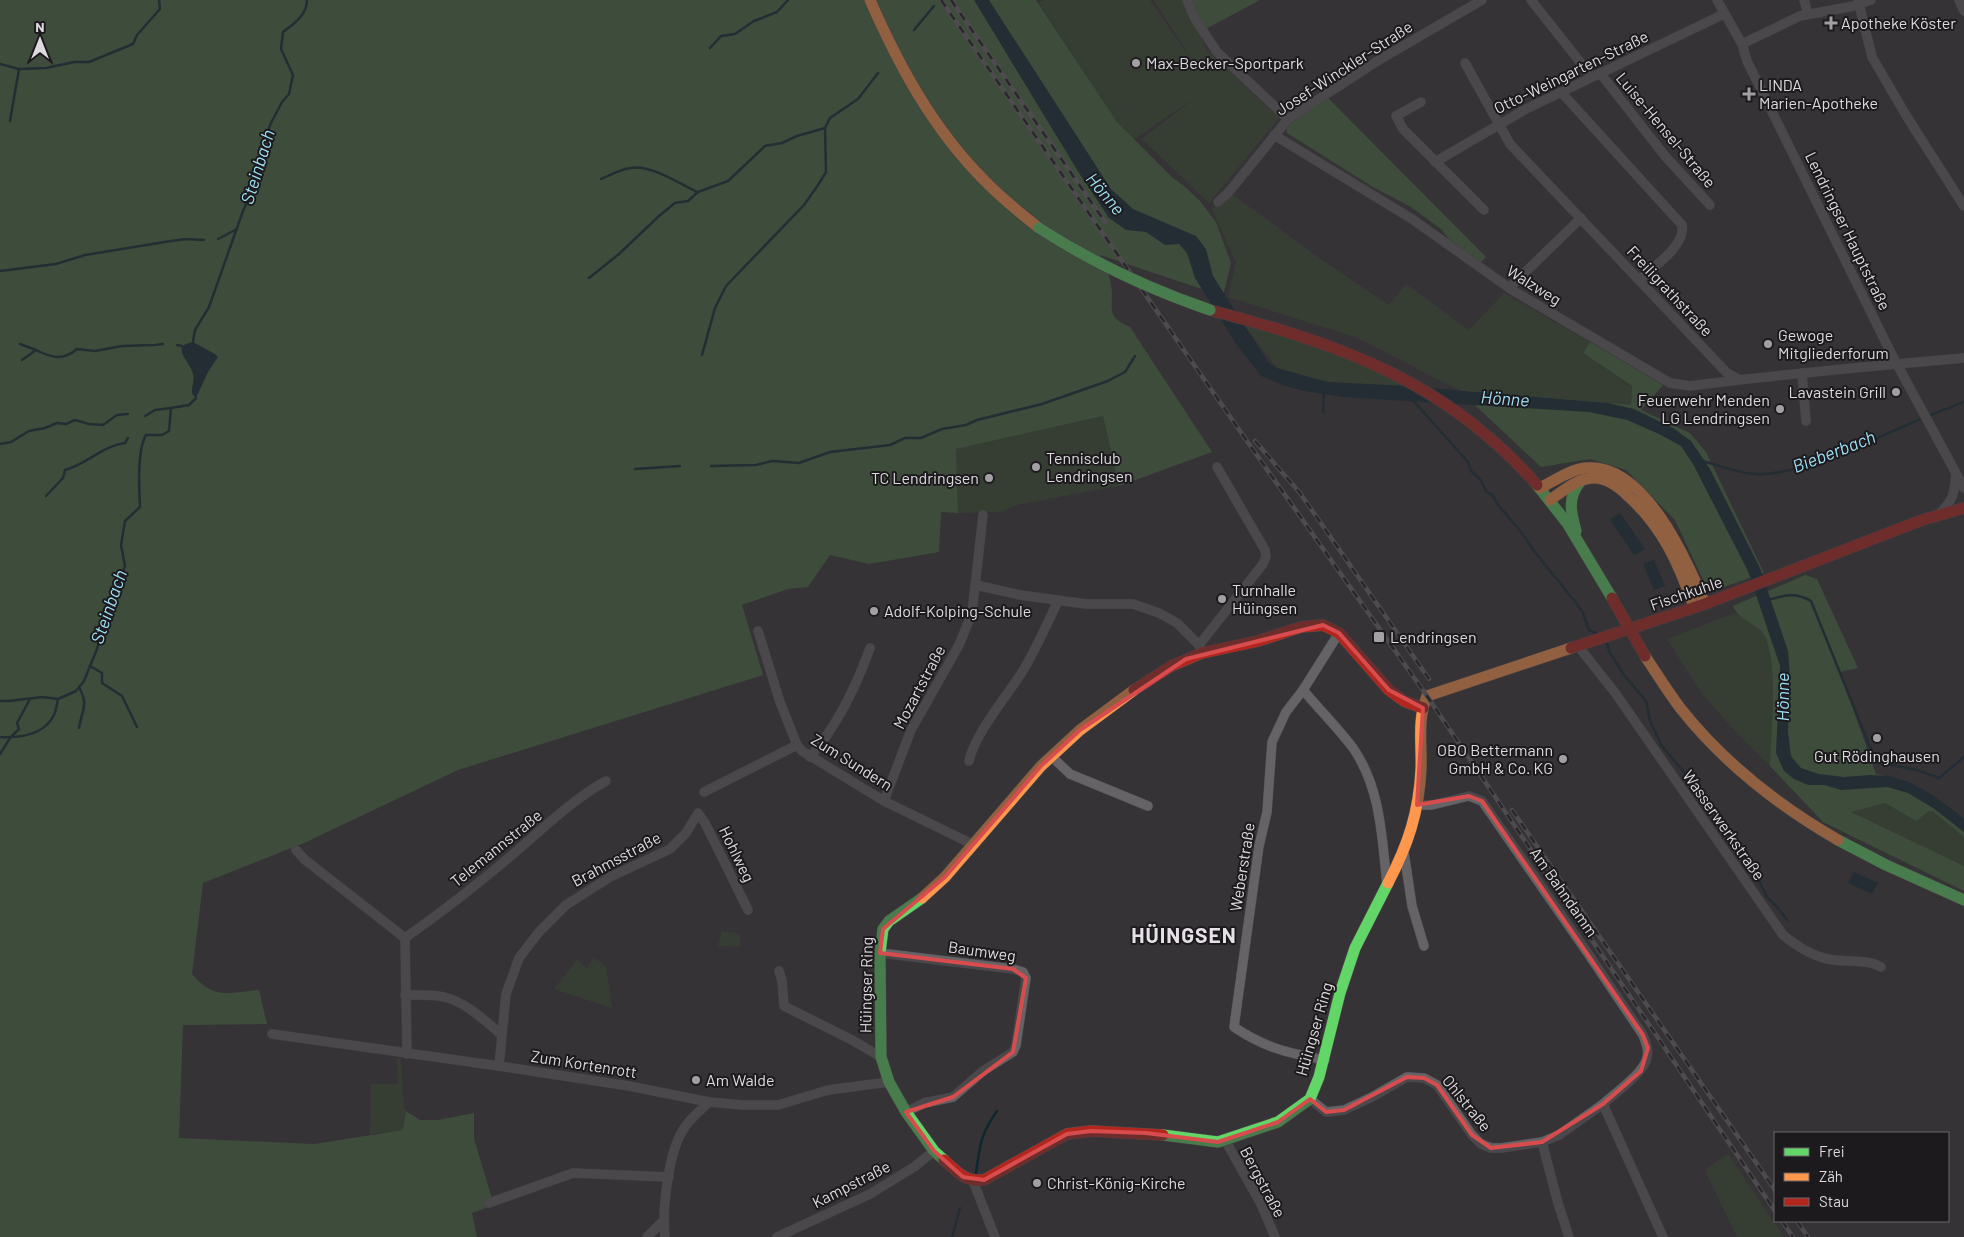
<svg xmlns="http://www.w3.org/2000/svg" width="1964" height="1237" viewBox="0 0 1964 1237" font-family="Barlow,sans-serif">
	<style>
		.green { fill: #384c32 }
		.forest { fill: #496d40 }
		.water { fill: #0e2730 }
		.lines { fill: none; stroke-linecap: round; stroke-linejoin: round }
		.stream { stroke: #0e2730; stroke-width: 2.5 }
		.street-casing { stroke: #545154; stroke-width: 10 }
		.fast-casing { stroke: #545154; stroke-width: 12 }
		.slow-casing { stroke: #545154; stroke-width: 12 }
		.jam-casing { stroke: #545154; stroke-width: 12 }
		.street { stroke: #656365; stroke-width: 9 }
		.fast { stroke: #63d668; stroke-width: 11 }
		.slow { stroke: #ff974d; stroke-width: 11 }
		.jam { stroke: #b3261e; stroke-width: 11 }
		.rail-casing { stroke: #6b696b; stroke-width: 4.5 }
		.rail { stroke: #1c1a1d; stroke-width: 2.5; stroke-dasharray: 8; stroke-linecap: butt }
		.fast-bridge-casing { stroke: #545154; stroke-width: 12; stroke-linecap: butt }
		.jam-bridge-casing { stroke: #545154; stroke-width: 12; stroke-linecap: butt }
		.fast-bridge { stroke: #63d668; stroke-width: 11 }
		.jam-bridge { stroke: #b3261e; stroke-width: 11 }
		.marked { fill: none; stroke: #d84c4d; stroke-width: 4; stroke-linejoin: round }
		.poi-dot { fill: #a3a0a4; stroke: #1c1a1d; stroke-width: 2 }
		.labels { text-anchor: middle; stroke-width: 4; stroke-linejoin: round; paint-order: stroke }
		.poi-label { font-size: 16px; fill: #dedbdf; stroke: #1c1a1d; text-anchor: start }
		.street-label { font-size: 16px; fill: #dedbdf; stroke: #1c1a1d }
		.water-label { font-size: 18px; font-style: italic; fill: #9ddff6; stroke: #1c1a1d }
		.district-label { font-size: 21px; font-weight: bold; letter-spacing: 1px; fill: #e6e1e7; stroke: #1c1a1d }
	</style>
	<rect width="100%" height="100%" fill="#353336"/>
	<!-- green -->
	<g class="green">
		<polygon points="1044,0 1150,0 1198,70 1154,0 1183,0 1207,50 1279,118 1209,203 1142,139 1196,97 1134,139 1117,122 1039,3"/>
		<polygon points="1233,195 1322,260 1389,305 1406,284 1469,330 1504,293 1590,342 1583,353 1632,387 1631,406 1459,390 1355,337 1228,297 1236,263 1212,209"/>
		<polygon points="1243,324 1324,349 1407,386 1327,382 1277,368"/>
		<polygon points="1103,416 1119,486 1020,504 1000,512 958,513 956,449"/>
		<path d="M1735 613C1743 618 1761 629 1765 636 1778 659 1771 737 1770 766L1738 734 1703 695 1667 639Z"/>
		<path d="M1885 803 1916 821C1920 818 1924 813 1929 811 1937 808 1958 832 1964 837V866L1851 812Z"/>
		<polygon points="722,931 740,934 740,947 718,946"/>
		<polygon points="594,958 606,966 612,1008 554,989 577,960 587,968"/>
		<polygon points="397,1058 401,1059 404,1108 406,1111 403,1130 370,1134 371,1084 395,1084 398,1082"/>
		<polygon points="1728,1154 1784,1237 1737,1237 1705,1170"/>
	</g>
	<!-- forest -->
	<g class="forest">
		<path d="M0 0H1036L1117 122 1173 178 1184 186 1200 201 1216 222 1231 263 1223 296 1100 255C1103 265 1110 275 1111 285 1115 307 1103 316 1130 327L1212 452 1119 486 1103 416 956 449 958 513 941 512 939 552 869 564 830 555 808 587 788 589 742 605 763 675 458 770 304 843 203 883 192 974C214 1000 228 993 259 990L267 1024 183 1025 179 1138 314 1144 403 1130 406 1111 420 1120H438L474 1113V1139L494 1205 472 1213 477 1237H0Z"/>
		<polygon points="1187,0 1260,0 1202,31"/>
		<polygon points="1327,97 1486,257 1480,263 1449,239 1441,229 1411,207 1373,187 1287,133 1286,128 1299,116"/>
		<polygon points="1590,342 1663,385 1641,410 1690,433 1706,452 1764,573 1721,588 1715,589 1706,586 1675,520 1626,470 1590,459 1541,467 1459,390 1631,405 1632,386 1583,353"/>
		<path d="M1805 575 1817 579 1858 668 1840 672 1876 774 1907 781 1930 793 1964 818V837L1933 811H1929L1916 821 1885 803 1851 812 1964 866V891L1823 822 1770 766C1771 731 1778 669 1766 638 1760 624 1738 621 1733 606Z"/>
	</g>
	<!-- water -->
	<g class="water">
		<polygon points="974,0 989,0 1111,189 1133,209 1196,236 1206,249 1213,276 1268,362 1277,368 1327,382 1407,386 1608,403 1634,409 1673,428 1691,441 1710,469 1760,568 1788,651 1790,678 1788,732 1791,756 1801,768 1819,774 1844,777 1870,775 1888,776 1907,781 1930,793 1964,818 1964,832 1933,808 1908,793 1887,787 1841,790 1824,785 1808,785 1794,779 1784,771 1776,753 1780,666 1748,571 1693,464 1681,446 1659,434 1627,420 1589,412 1343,397 1304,391 1285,386 1261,376 1236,344 1195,278 1187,253 1179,244 1165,245 1146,232 1126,230 1109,218 1079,173"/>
		<path d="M193 342 215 354 218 357 208 372 196 398 192 394C191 387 195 381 193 374 190 361 169 346 193 342Z"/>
		<polygon points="1620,513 1645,549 1634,555 1610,520"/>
		<polygon points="1654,560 1665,586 1654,590 1643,564"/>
		<polygon points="1854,872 1878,883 1872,894 1848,883"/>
	</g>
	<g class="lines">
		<!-- stream -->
		<g class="stream">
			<polyline points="914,30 934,6"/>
			<polyline points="710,48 721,36 735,34 754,21 777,12 788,0"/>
			<polyline points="0,64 19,69 46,68 74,62 89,62 133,44 137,35 160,9 159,0"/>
			<polyline points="10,121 19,69"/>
			<path d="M601 179C610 175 621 169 631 168 650 164 680 184 697 192"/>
			<polyline points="218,239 237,229"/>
			<polyline points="0,271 56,264 85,255 171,241 186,239 204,240"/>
			<polyline points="589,278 619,254 659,216 675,203 688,201 698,192 728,181 765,146 782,143 797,136 825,128 830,118 858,99 878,73"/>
			<path d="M193 342 195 330 209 307 243 211 257 180 263 143 271 123 282 102 289 94 293 75 281 49 283 32C294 24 307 15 307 0"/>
			<polyline points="20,344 36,350"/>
			<polyline points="177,345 182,346"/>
			<polyline points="702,355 715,308 726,286 804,205 818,185 826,172 825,128"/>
			<path d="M22 360 36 350C52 358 63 361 77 349L95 351 122 346 155 345 163 344"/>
			<polyline points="1410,397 1468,462 1471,471 1480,479 1486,491 1492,495 1499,506 1521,532 1534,551 1577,604 1583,613 1589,630 1600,635"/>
			<polyline points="1323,412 1324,391"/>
			<polyline points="145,416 155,410 171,408"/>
			<polyline points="1928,416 1964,402"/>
			<polyline points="0,444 11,442 29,431 45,428 57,423 66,424 75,420 89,424 103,425 117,415 128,414"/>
			<path d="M1703 461C1720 466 1738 473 1755 474 1800 477 1880 436 1923 418"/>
			<polyline points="711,466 756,465 772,461 799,463 830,452 890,445 905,438 921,438 942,429 966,425 977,420 1042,404 1108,381 1125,372 1135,356"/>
			<polyline points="635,469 680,466"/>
			<path d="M46 496 63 478 65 470C87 464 102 446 125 443L128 438"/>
			<path d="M1768 600C1784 595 1796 592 1811 601L1876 762 1917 770 1939 778 1964 757"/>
			<polyline points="1606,641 1610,653 1624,675 1646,701 1650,721 1662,746 1687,776 1705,808 1727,831 1735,849 1754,871 1767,897 1778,908 1787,920"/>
			<polyline points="90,666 102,673 102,683 122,696 137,727"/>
			<path d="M0 701H9L42 697 58 699 76 691 84 681 97 649 102 629 125 566 121 545 125 521 140 507C139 488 137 450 146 435H162L169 431 171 408 189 405 196 398"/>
			<path d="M79 728C82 709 89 706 79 687"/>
			<path d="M0 737C20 738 44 735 54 715 56 711 57 704 58 699"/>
			<polyline points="0,754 10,738 19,729 17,723 30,699"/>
			<path d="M976 1173C980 1145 980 1135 997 1111"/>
			<polyline points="952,1237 960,1208"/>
		</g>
		<defs>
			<g id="street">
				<polyline points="1187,0 1195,19 1217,52 1288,119"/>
				<polyline points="1531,0 1592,77"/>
				<polyline points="1717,0 1742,44 1747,61 1891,353 1964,488"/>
				<polyline points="1804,0 1808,14"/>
				<polyline points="1858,0 1872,57 1907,117 1964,206"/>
				<polyline points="1959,0 1964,11"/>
				<polyline points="1742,44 1800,16 1854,6 1871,0"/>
				<polyline points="1465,63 1510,144 1727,373 1738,379"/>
				<polyline points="1600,73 1665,156 1710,205"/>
				<path d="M1561 92 1682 225C1686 246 1653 267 1639 280"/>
				<polyline points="1421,102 1396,116 1403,129 1484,210"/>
				<path d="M1274 135 1412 219 1512 290 1670 383 1690 386C1781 374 1873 366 1964 358"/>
				<polyline points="1435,162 1526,109 1724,14"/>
				<polyline points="1218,202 1228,193 1288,119 1379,60 1482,0"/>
				<polyline points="1509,288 1581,218"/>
				<polyline points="1802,373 1806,421"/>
				<path d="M1940 513C1953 501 1955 491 1956 474"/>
				<polyline points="976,585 1020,595 1086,604 1133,604 1159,613 1177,623 1199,645 1202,653"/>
				<polyline points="758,631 780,702 797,745 802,751 884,801 972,844"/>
				<polyline points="1199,645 1263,564 1266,556 1265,550 1217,467"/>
				<path d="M1578 646 1616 694 1783 935C1797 946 1810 955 1828 959 1845 963 1866 958 1881 967"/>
				<path d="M1303 690C1319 709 1338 728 1353 748 1381 788 1382 839 1387 885"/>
				<polyline points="1051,756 1070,774 1148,806"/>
				<path d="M810 757C837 726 856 687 870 648"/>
				<path d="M969 761C975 733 1008 695 1024 669 1037 647 1047 624 1058 601"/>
				<polyline points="704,792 797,745"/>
				<polyline points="884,801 911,730 959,645 972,613 983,515"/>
				<path d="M1417 805H1432L1469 796 1482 801 1589 955 1643 1035C1646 1043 1649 1050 1647 1058 1643 1074 1615 1093 1603 1104"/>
				<polyline points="296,850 304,859 405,938 407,1054"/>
				<polyline points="1404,852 1412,906 1424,946"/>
				<path d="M405 938C442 912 478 884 512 855 540 831 573 799 606 781"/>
				<polyline points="880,953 1013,969 1023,972 1026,978 1016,1045 1013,1052 983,1071 953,1097 924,1103 906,1112"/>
				<polyline points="779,971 782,981 784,1006 852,1040 881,1057"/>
				<path d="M405 995C418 995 432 994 444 997 466 1002 485 1021 502 1035"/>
				<polyline points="272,1034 499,1066 629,1086 709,1102 742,1105 778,1105 828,1090 889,1082"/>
				<path d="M1325 1060C1288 1053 1265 1048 1234 1027L1259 846 1267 812 1272 742 1286 712 1303 690 1339 633"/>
				<polyline points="499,1066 506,994 519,958 539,932 566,905 610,877 670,849 686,833 698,813 705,823 748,910"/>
				<polyline points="1310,1099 1326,1112 1344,1110 1372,1097 1407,1077 1424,1078 1437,1085 1472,1135 1481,1144 1491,1148 1501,1148 1542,1142 1559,1135 1603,1104 1663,1237"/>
				<polyline points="1225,1140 1261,1204 1275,1237"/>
				<polyline points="1542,1142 1558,1203 1569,1237"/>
				<polyline points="973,1181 995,1237"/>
				<polyline points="489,1203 573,1173 669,1177"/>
				<polyline points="647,1237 664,1220"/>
				<path d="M665 1237C662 1210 668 1154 683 1130 689 1119 700 1111 709 1102"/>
				<polyline points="777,1237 870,1194 914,1167 934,1151"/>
			</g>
			<g id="fast">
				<polyline points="1537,485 1567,523 1612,598"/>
				<path d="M1576 531C1571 513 1567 498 1580 482"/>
				<polyline points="1838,840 1886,865 1964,900"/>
				<polyline points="922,898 889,921 883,929 880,953 881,1057 889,1082 906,1112 934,1151 944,1160"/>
				<polyline points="1163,1135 1218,1142 1278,1122 1310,1099 1319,1077 1340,993 1355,948 1388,883"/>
			</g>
			<g id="slow">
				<path d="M870 0C899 66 933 129 984 180 1001 198 1020 213 1039 228"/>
				<path d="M1540 488C1554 481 1569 470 1585 468 1644 461 1687 561 1705 604"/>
				<path d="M1550 500C1563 491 1578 478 1594 478 1607 478 1619 487 1628 496 1662 526 1679 564 1694 607"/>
				<path d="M1645 656C1657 674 1668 692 1681 709 1724 763 1779 806 1838 840"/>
				<path d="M1388 883C1408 845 1419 812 1421 769 1422 744 1417 720 1427 696L1571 648"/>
				<polyline points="922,898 945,877 1041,766 1080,730 1134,690"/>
			</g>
			<g id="jam">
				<path d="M1210 310C1341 345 1445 380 1537 485"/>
				<polyline points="1571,648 1705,604 1922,520 1964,508"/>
				<polyline points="1134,690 1171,666 1202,653 1258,641 1301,627 1323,625 1339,633 1389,690 1404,701 1423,708"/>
				<path d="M944 1160C958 1172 964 1182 984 1180L1067 1134 1091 1131 1163 1135"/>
			</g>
		</defs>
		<!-- street casing -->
		<use href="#street" class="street-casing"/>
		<!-- fast casing -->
		<use href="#fast" class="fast-casing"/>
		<!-- slow casing -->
		<use href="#slow" class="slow-casing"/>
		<!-- jam casing -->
		<use href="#jam" class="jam-casing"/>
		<!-- street -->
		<use href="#street" class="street"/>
		<!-- fast -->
		<use href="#fast" class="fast"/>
		<!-- slow -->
		<use href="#slow" class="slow"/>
		<!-- jam -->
		<use href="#jam" class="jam"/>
		<defs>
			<g id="rail">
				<polyline points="941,0 1249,444 1427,696 1775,1211"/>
				<polyline points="951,0 1105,222"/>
				<polyline points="1255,441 1300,493 1429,679"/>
				<polyline points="1512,810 1775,1190"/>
				<polyline points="1782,1221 1793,1237"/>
				<polyline points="1797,1221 1808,1237"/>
			</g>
		</defs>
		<!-- rail casing -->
		<use href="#rail" class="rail-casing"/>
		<!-- rail -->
		<use href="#rail" class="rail"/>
		<defs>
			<path id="fast-bridge" d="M1039 228C1093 263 1149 289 1210 310"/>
			<polyline id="jam-bridge" points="1612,598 1645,656"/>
		</defs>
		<!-- fast-bridge casing -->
		<use href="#fast-bridge" class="fast-bridge-casing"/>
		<!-- jam-bridge casing -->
		<use href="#jam-bridge" class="jam-bridge-casing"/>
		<!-- fast-bridge -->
		<use href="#fast-bridge" class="fast-bridge"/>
		<!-- jam-bridge -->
		<use href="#jam-bridge" class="jam-bridge"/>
	</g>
	<!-- marked area -->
	<path d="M0 0H1964V1237H0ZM1323 625 1339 633 1389 690 1423 708 1417 805 1469 796 1482 801 1643 1035 1648 1048 1641 1071 1603 1104 1542 1142 1491 1148 1472 1135 1437 1085 1424 1078 1407 1077 1344 1110 1326 1112 1310 1099 1278 1122 1218 1142 1146 1133 1091 1131 1067 1134 984 1180 963 1177 934 1151 906 1112 953 1097 1013 1052 1026 978 1013 969 880 953 883 929 945 877 1041 766 1080 730 1186 659Z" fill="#353336" fill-opacity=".55" fill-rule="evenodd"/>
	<path class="marked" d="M1323 625 1339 633 1389 690 1423 708 1417 805 1469 796 1482 801 1643 1035 1648 1048 1641 1071 1603 1104 1542 1142 1491 1148 1472 1135 1437 1085 1424 1078 1407 1077 1344 1110 1326 1112 1310 1099 1278 1122 1218 1142 1146 1133 1091 1131 1067 1134 984 1180 963 1177 934 1151 906 1112 953 1097 1013 1052 1026 978 1013 969 880 953 883 929 945 877 1041 766 1080 730 1186 659Z"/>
	<!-- markers -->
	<g class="poi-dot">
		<path d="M1828.5 15.5h5v5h5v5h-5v5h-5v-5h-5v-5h5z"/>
		<circle cx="1136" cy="63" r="5"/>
		<path d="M1746.5 86.5h5v5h5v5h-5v5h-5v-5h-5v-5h5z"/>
		<circle cx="1768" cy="344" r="5"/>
		<circle cx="1896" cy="392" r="5"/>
		<circle cx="1780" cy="409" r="5"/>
		<circle cx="1036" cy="467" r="5"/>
		<circle cx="989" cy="478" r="5"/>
		<circle cx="1222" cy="599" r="5"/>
		<circle cx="874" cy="611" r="5"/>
		<rect x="1373" y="631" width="12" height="12" rx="2.5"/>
		<circle cx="1877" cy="738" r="5"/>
		<circle cx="1563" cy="759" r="5"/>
		<circle cx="696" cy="1080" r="5"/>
		<circle cx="1037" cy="1183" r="5"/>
	</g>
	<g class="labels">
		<!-- poi labels -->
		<g class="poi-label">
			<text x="1841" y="29">Apotheke Köster</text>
			<text x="1146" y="69">Max-Becker-Sportpark</text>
			<text x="1759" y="91">LINDA<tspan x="1759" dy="18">Marien-Apotheke</tspan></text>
			<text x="1778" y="341">Gewoge<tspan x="1778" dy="18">Mitgliederforum</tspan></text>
			<text x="1886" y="398" text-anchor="end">Lavastein Grill</text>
			<text x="1770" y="406" text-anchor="end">Feuerwehr Menden<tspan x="1770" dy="18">LG Lendringsen</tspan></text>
			<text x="1046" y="464">Tennisclub<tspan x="1046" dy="18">Lendringsen</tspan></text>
			<text x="979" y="484" text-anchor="end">TC Lendringsen</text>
			<text x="1232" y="596">Turnhalle<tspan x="1232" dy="18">Hüingsen</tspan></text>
			<text x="884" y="617">Adolf-Kolping-Schule</text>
			<text x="1390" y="643">Lendringsen</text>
			<text x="1553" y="756" text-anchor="end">OBO Bettermann<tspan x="1553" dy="18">GmbH &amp; Co. KG</tspan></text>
			<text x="1877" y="762" text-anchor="middle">Gut Rödinghausen</text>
			<text x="706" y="1086">Am Walde</text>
			<text x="1047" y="1189">Christ-König-Kirche</text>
		</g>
		<!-- street labels -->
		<g class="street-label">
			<text transform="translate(1344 68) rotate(-33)" y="6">Josef-Winckler-Straße</text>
			<text transform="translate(1571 72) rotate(-26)" y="6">Otto-Weingarten-Straße</text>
			<text transform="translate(1666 130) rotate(50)" y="6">Luise-Hensel-Straße</text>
			<text transform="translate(1848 231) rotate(64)" y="6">Lendringser Hauptstraße</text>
			<text transform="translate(1534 285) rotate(32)" y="6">Walzweg</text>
			<text transform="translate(1670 291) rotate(47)" y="6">Freiligrathstraße</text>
			<text transform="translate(1686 593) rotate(-19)" y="6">Fischkuhle</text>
			<text transform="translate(919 687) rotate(-62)" y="6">Mozartstraße</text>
			<text transform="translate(852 762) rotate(32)" y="6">Zum Sundern</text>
			<text transform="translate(1724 825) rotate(55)" y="6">Wasserwerkstraße</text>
			<text transform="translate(496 848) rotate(-39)" y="6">Telemannstraße</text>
			<text transform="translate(737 854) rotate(64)" y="6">Hohlweg</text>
			<text transform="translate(616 859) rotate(-28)" y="6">Brahmsstraße</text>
			<text transform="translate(1242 867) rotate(-81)" y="6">Weberstraße</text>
			<text transform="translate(1564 892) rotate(55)" y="6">Am Bahndamm</text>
			<text transform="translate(982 951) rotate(8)" y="6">Baumweg</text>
			<text transform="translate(866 985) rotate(-89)" y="6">Hüingser Ring</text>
			<text transform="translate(1314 1029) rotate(-74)" y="6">Hüingser Ring</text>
			<text transform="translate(584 1064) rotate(9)" y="6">Zum Kortenrott</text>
			<text transform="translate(1467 1103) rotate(51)" y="6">Ohlstraße</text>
			<text transform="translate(1263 1182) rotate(62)" y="6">Bergstraße</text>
			<text transform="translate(851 1184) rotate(-27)" y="6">Kampstraße</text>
		</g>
		<!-- water labels -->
		<g class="water-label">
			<text transform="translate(258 167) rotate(-73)" y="6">Steinbach</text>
			<text transform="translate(1105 194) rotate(50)" y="6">Hönne</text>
			<text transform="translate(1505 399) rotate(4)" y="6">Hönne</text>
			<text transform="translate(1834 452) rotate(-21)" y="6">Bieberbach</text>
			<text transform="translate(109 607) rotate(-71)" y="6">Steinbach</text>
			<text transform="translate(1783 697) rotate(-90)" y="6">Hönne</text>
		</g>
		<!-- district labels -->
		<g class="district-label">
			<text x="1184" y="943">HÜINGSEN</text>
		</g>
	</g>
	<!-- legend -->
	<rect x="1774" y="1132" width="175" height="90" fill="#1c1a1d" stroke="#6a676b"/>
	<rect x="1784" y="1148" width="25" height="8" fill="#63d668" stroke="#6a676b"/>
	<text x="1819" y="1157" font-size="15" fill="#dedbdf">Frei</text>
	<rect x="1784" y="1173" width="25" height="8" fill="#ff974d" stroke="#6a676b"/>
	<text x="1819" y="1182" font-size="15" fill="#dedbdf">Zäh</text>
	<rect x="1784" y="1198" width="25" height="8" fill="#b3261e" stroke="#6a676b"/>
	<text x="1819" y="1207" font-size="15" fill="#dedbdf">Stau</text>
	<!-- north arrow -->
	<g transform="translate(40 40)" stroke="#1c1a1d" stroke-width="4" paint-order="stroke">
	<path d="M0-4L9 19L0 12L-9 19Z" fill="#dedbdf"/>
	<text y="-8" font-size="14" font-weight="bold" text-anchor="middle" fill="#dedbdf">N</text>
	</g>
</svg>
